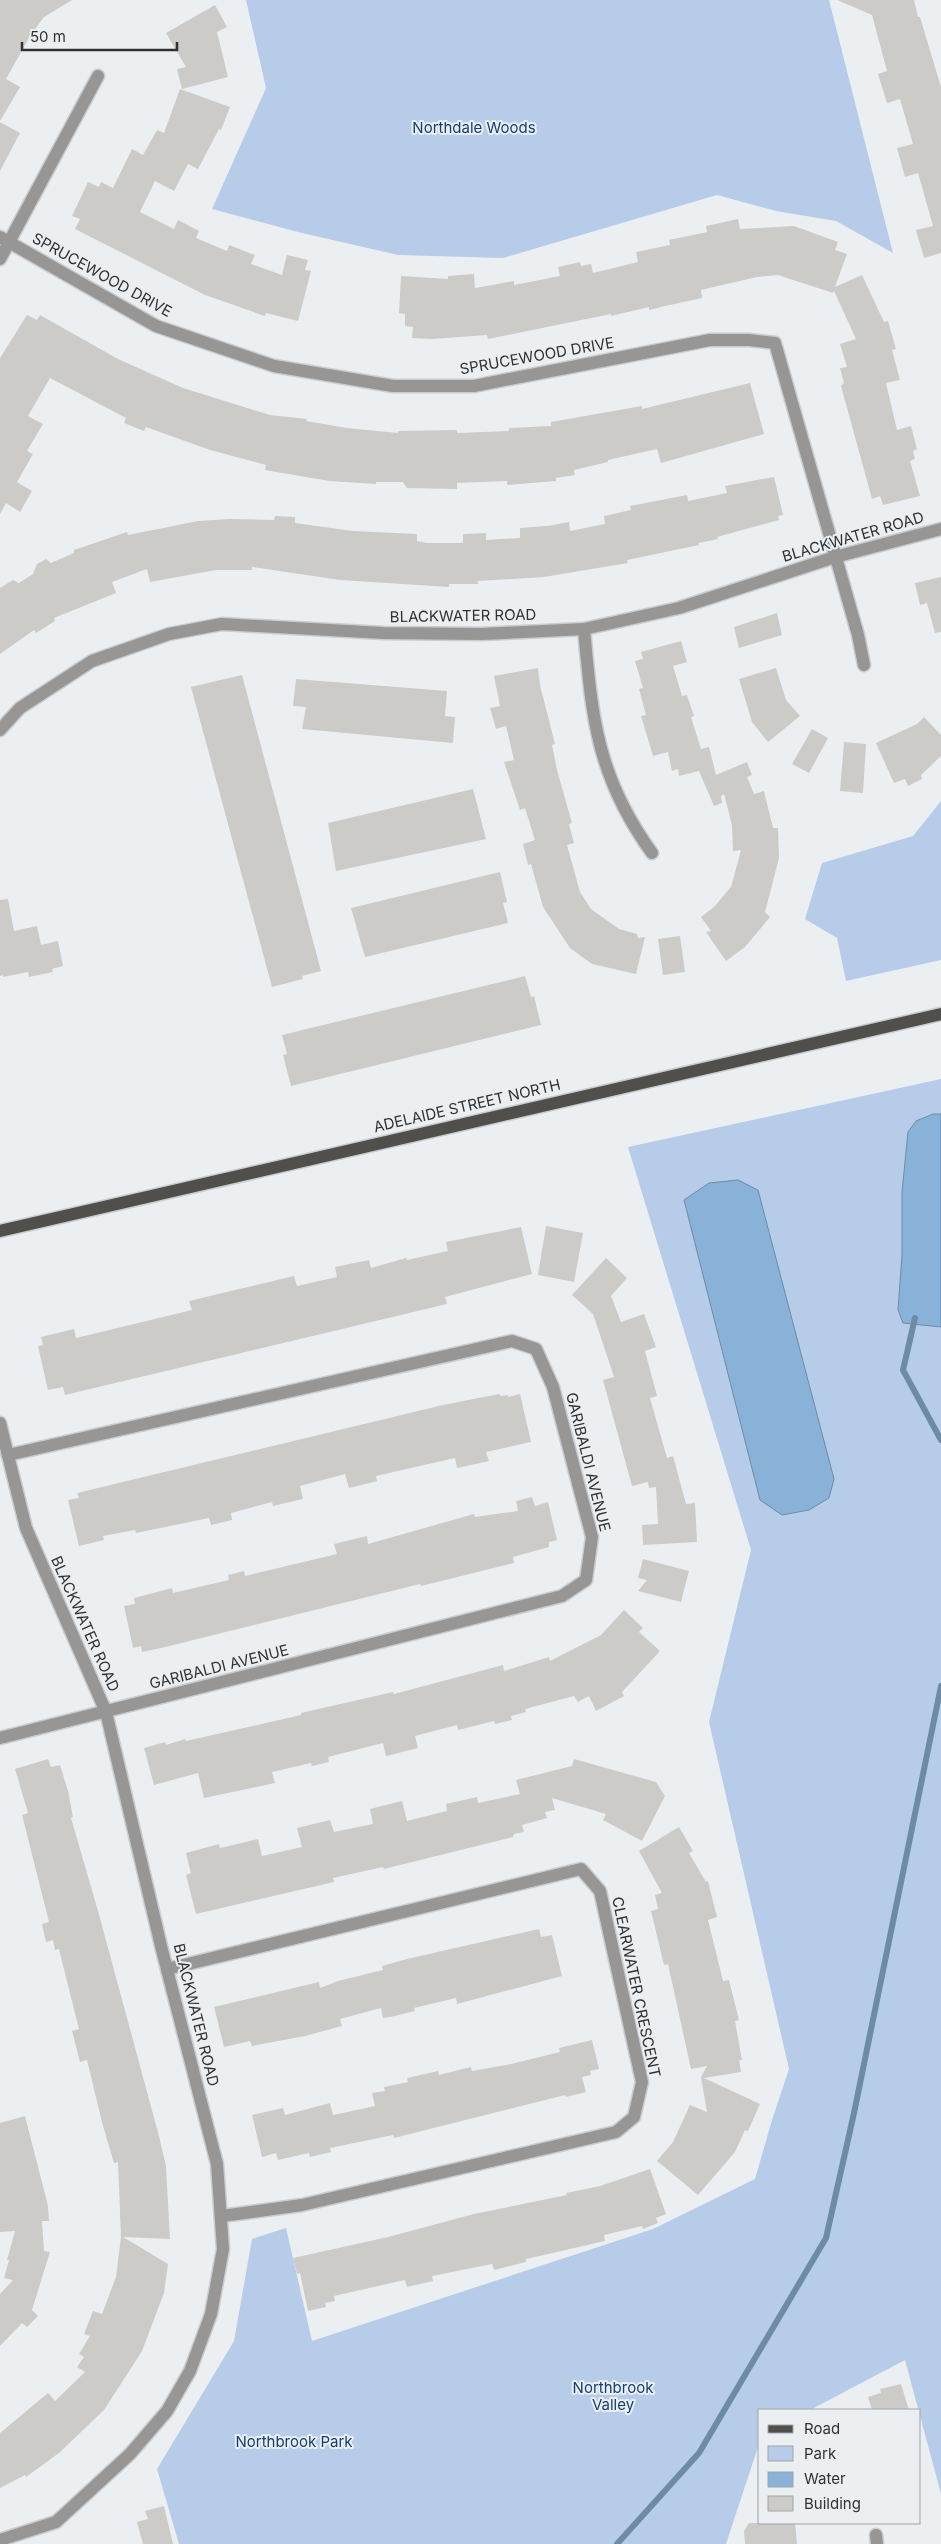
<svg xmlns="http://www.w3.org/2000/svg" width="941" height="2544" viewBox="0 0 941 2544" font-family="Inter,sans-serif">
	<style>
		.green { fill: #b7cce8 }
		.water { fill: #88b2d8; stroke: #6e8ba6 }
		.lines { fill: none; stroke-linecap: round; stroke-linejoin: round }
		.stream { stroke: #6e8ba6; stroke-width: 6 }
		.building { fill: #cdcbc7 }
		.minor-casing { stroke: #cacdd0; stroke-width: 15 }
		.major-casing { stroke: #cacdd0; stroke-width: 15 }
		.minor { stroke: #979694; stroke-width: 12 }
		.major { stroke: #514f4c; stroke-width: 12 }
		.labels { text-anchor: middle; stroke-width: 4; stroke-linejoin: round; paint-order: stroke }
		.park-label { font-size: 15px; fill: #123f73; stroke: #eceff2 }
		.street-label { font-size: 15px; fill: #303133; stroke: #eceff2 }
	</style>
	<rect width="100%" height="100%" fill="#eceff2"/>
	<!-- green -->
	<g class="green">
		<polygon points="246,0 829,0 893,253 836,221 776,211 717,195 503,258 398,255 298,232 212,209 266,88"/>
		<polygon points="941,801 941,960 846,981 837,938 805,919 822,863 913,836"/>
		<polygon points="941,1079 941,2494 905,2360 810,2410 760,2410 760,2441 726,2544 179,2544 157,2469 234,2341 252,2239 286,2228 312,2341 653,2229 755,2179 772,2120 789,2069 709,1722 751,1550 628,1147"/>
	</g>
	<!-- water -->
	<g class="water">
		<polygon points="933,1114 941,1114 941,1327 903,1323 898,1310 902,1255 902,1192 908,1132 916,1121"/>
		<polygon points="738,1180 758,1190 834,1479 829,1498 809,1510 782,1515 760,1500 684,1200 709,1183"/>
	</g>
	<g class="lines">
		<!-- stream -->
		<g class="stream">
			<polyline points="915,1318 903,1370 941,1440"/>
			<polyline points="617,2544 699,2453 826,2238 854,2113 941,1686"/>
		</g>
	</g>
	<!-- building -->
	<g class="building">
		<polygon points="0,0 72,0 44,17 30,36 6,79 20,87 0,121"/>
		<polygon points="837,0 914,0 918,17 920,17 941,87 941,253 924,258 916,230 933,226 918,173 905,177 897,148 913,144 900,99 887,103 878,74 887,71 872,15"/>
		<polygon points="215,5 227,27 217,32 228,77 182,89 177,69 186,67 166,33"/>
		<polygon points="180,89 230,107 221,130 219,129 198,169 188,164 174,191 155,181 140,212 174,229 178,220 199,231 196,238 227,251 229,245 255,255 251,264 282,275 287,255 308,260 305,270 311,271 298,321 266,313 265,316 205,295 75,229 80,219 72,216 88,182 99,187 101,182 113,188 132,149 143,155 157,130 164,133"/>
		<polygon points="0,122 20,133 0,171"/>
		<polygon points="738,219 740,229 794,226 838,242 835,250 847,254 835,287 862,275 884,322 888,321 896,349 892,350 900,380 886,383 897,430 911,426 917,449 913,451 915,459 910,461 920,496 883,505 880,496 872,499 841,386 844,383 840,368 847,367 840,344 856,339 834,291 833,293 778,275 757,277 701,290 702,298 665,306 649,310 649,307 611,316 611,314 488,339 487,335 432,339 412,338 413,327 405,326 405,314 399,313 401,276 448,279 448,276 474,274 475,288 514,281 514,285 560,276 558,267 580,262 581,266 591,264 593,273 638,262 636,252 670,245 669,240 707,232 706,226"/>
		<polygon points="27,315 37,320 40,315 118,359 183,388 270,415 307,419 306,421 347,428 398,433 398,431 457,430 457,433 509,431 509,428 551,426 551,422 642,406 642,409 750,383 764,434 661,463 657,449 608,460 608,462 574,470 575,475 556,478 556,481 507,485 507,481 457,483 457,489 407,488 403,482 376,482 376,484 329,481 265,470 266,465 210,450 146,427 144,431 124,423 126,418 50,378 28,416 43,424 27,451 33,454 17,482 32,491 20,512 6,503 0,514 0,358"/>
		<polygon points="774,477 783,515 778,516 779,520 717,537 718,539 699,543 699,545 627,560 628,563 544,577 478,581 478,584 449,584 449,587 340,580 252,567 252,570 216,570 150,582 147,569 112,582 116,593 54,618 55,621 36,633 34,630 0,654 0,588 13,580 19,583 33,574 37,564 46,559 51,563 74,553 74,550 127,532 128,535 198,521 229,519 274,520 275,516 295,517 295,523 353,531 417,534 417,541 427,543 463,543 463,534 486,533 486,540 520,538 520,528 547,526 569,522 570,531 605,524 604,516 631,510 630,506 687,495 688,501 727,493 725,486"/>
		<polygon points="941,577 941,632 935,633 927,603 920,605 915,583"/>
		<polygon points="777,613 782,635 739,648 734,627"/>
		<polygon points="681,641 687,662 673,666 682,696 687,695 694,716 691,717 701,749 709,747 716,775 747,762 752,775 747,777 754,794 764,791 773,828 778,828 779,858 765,912 770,917 745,947 726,961 706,932 711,931 701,917 714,907 731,887 741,850 733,851 732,825 724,794 721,796 722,803 714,806 699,771 679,776 678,769 672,771 668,752 653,756 641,716 646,715 639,689 643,688 635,661 643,659 641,652"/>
		<polygon points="538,668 540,685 555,744 552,745 557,770 572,823 569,824 574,843 567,845 580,892 591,909 619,929 637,934 638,938 645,937 636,974 592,964 570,948 543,907 531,864 528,865 523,844 535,840 525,808 520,810 504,762 514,760 506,726 496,729 490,708 500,706 494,676"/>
		<polygon points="776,668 786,700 800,716 768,742 752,722 739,679"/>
		<polygon points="242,675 321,971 302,976 303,979 272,987 191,687"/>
		<polygon points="296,679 447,691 445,716 455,717 453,743 302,729 306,707 293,706"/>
		<polygon points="924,717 941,735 941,756 921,775 922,779 908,786 905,779 894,783 876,743 917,724"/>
		<polygon points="812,729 828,738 809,773 792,764"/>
		<polygon points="844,742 866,744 863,793 840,791"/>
		<polygon points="473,789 486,839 336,871 328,823"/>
		<polygon points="500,872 507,902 503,903 508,923 365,957 351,908"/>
		<polygon points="8,899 14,931 37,926 41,945 58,941 63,966 52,969 53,972 29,977 28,972 3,977 3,975 0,976 0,900"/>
		<polygon points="680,936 685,972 663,975 658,939"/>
		<polygon points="525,976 531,997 534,996 541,1025 291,1086 283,1055 287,1054 282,1035"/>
		<polygon points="546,1226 583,1233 574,1282 538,1275"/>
		<polygon points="521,1227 532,1274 445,1297 447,1304 65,1395 63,1387 48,1390 38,1346 43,1345 41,1337 74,1329 76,1338 192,1310 189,1301 294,1276 297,1286 337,1277 335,1267 369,1260 371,1268 406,1258 407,1260 448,1251 446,1242"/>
		<polygon points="606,1258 627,1278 611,1296 621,1322 644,1314 656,1347 645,1351 657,1396 650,1398 667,1458 673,1456 686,1504 695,1503 697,1542 643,1545 642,1525 658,1524 656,1487 649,1488 648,1482 632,1486 603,1380 614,1377 593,1314 572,1295"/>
		<polygon points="499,1394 501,1396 508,1395 508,1397 520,1394 531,1442 486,1452 489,1461 457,1468 455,1458 376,1476 377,1481 349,1488 345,1474 300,1486 303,1499 273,1506 272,1502 231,1513 232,1520 211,1525 209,1518 136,1533 135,1530 103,1536 104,1540 79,1546 68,1500 79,1498 77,1493 443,1405"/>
		<polygon points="532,1497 535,1506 548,1502 557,1540 549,1542 549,1547 513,1557 514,1563 421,1586 420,1584 161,1648 142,1652 141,1646 133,1648 124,1606 135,1604 134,1598 172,1588 173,1593 229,1580 228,1575 244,1571 245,1576 337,1554 334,1544 367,1536 368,1544 474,1514 475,1517 518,1511 516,1501"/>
		<polygon points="643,1559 689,1571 681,1602 638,1591 647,1580 638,1578"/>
		<polygon points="624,1610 643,1628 639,1632 660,1651 622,1692 624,1696 596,1711 589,1696 578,1702 574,1696 525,1709 526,1712 511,1716 512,1720 495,1724 494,1721 458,1730 457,1725 415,1736 418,1748 386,1756 383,1743 328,1757 329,1762 312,1766 311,1763 272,1772 275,1783 204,1798 198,1773 154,1785 144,1748 165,1742 166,1745 185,1739 186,1741 301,1715 301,1713 393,1692 394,1694 503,1665 504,1671 549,1657 550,1661 601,1635"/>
		<polygon points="48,1759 51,1767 60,1765 68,1791 73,1817 71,1818 98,1911 159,2136 166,2166 170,2239 123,2237 168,2264 164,2293 142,2351 104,2410 59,2453 26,2477 25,2475 0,2488 0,2433 48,2393 55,2401 85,2372 77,2367 84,2357 79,2354 90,2336 84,2334 93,2311 102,2314 116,2277 121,2237 118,2162 114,2163 103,2126 87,2060 80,2062 72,2031 79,2029 59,1949 55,1950 53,1940 46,1942 42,1924 49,1922 22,1815 28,1813 15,1769"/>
		<polygon points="574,1759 656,1782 665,1796 642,1841 603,1820 606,1814 552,1798 555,1810 545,1812 547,1818 522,1825 524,1832 514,1834 513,1837 384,1869 383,1867 333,1878 334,1882 196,1914 186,1875 191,1873 186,1853 219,1844 220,1848 258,1839 262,1856 302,1847 297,1828 330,1820 334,1832 373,1824 370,1809 402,1801 407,1821 447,1811 446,1804 477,1797 478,1803 520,1794 516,1780 572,1766"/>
		<polygon points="679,1827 693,1851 689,1853 706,1882 708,1881 717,1917 708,1920 723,1981 729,1980 739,2020 735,2021 742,2060 739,2060 741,2072 704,2078 760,2104 748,2131 745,2130 735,2152 698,2195 657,2161 673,2142 690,2105 707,2112 701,2077 707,2066 691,2069 668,1964 664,1965 651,1911 658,1909 655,1895 662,1893 639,1851"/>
		<polygon points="539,1929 541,1937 552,1935 562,1976 457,2004 456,1998 414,2008 415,2011 395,2016 383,2018 381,2008 340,2019 342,2026 305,2036 252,2046 250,2041 224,2047 214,2007 319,1982 320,1988 338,1981 383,1970 382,1966 407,1959"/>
		<polygon points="592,2040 599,2069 590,2071 591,2075 582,2077 586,2092 566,2097 565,2095 394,2138 393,2135 330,2148 331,2152 310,2157 309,2153 278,2160 276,2153 262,2157 252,2115 283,2108 285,2115 330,2103 333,2115 375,2106 372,2093 385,2091 384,2087 408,2082 407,2078 438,2071 439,2075 471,2067 472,2071 511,2064 560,2052 559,2048"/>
		<polygon points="25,2116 48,2206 49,2221 42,2221 44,2251 50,2252 32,2310 38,2316 27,2327 22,2323 0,2346 0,2294 13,2280 4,2278 9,2260 7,2260 15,2231 0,2232 0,2123"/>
		<polygon points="650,2169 666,2214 656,2218 658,2223 643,2229 642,2226 604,2235 605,2241 526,2259 526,2262 494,2270 492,2264 432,2276 433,2281 407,2287 405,2280 334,2296 335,2301 325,2303 326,2307 308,2311 300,2273 297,2274 293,2258 388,2237 474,2214 567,2195 566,2193 600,2186"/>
		<polygon points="901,2384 909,2410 872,2410 868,2397 881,2393 880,2389"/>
		<polygon points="164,2506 173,2544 143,2544 137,2522 148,2519 145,2511"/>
		<polygon points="749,2523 795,2523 797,2544 745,2544 744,2531"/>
	</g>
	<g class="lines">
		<defs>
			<g id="minor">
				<polyline points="0,237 156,326 274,366 393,386 474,386 710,340 749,340 775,343 858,635 864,665"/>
				<polyline points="0,259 98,76"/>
				<path d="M584 629C592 718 597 777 652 853"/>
				<polyline points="0,730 20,708 92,661 169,634 222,624 383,633 482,634 584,629 679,608 835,557 941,529"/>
				<polyline points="0,1423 26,1528 106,1712 161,1946 217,2164 223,2249 211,2314 190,2371 167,2411 130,2454 56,2522 0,2540"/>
				<polyline points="0,1738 562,1596 586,1580 592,1537 553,1387 536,1349 512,1341 8,1455"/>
				<polyline points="167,1969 581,1869 600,1891 642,2082 634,2117 616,2132 302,2205 222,2216"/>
				<polyline points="876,2535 877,2544"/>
			</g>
			<polyline id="major" points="0,1231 941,1014"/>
		</defs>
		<!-- minor casing -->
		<use href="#minor" class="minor-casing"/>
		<!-- major casing -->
		<use href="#major" class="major-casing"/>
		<!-- minor -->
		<use href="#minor" class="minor"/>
		<!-- major -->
		<use href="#major" class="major"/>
	</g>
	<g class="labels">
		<!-- park labels -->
		<g class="park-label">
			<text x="474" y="133">Northdale Woods</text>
			<text x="613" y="2393">Northbrook<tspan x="613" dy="17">Valley</tspan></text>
			<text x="294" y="2447">Northbrook Park</text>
		</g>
		<!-- street labels -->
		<g class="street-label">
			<text transform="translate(102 275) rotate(29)" y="5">SPRUCEWOOD DRIVE</text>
			<text transform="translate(537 356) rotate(-10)" y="5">SPRUCEWOOD DRIVE</text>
			<text transform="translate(853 537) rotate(-16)" y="5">BLACKWATER ROAD</text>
			<text transform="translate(463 616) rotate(-1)" y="5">BLACKWATER ROAD</text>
			<text transform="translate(467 1106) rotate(-13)" y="5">ADELAIDE STREET NORTH</text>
			<text transform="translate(588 1462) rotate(76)" y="5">GARIBALDI AVENUE</text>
			<text transform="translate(85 1624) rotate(66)" y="5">BLACKWATER ROAD</text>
			<text transform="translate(219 1667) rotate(-14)" y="5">GARIBALDI AVENUE</text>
			<text transform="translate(636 1987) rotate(78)" y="5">CLEARWATER CRESCENT</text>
			<text transform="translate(196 2015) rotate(76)" y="5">BLACKWATER ROAD</text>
		</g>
	</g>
	<!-- legend -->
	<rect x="758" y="2409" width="162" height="115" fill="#eceff2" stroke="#a1a3a6"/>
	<rect x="768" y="2425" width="25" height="8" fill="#514f4c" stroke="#a1a3a6"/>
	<text x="804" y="2434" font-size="15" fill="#303133">Road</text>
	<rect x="768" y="2446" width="25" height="15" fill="#b7cce8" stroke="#a1a3a6"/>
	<text x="804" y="2459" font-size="15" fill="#303133">Park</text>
	<rect x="768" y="2472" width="25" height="15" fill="#88b2d8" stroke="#a1a3a6"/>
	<text x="804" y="2484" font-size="15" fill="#303133">Water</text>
	<rect x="768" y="2496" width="25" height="15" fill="#cdcbc7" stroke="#a1a3a6"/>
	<text x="804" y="2509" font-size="15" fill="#303133">Building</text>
	<!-- scale -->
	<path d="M22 42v8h155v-8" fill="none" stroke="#303133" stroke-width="2.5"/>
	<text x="30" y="42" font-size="15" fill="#303133" stroke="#eceff2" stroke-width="4" paint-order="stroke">50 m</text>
</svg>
